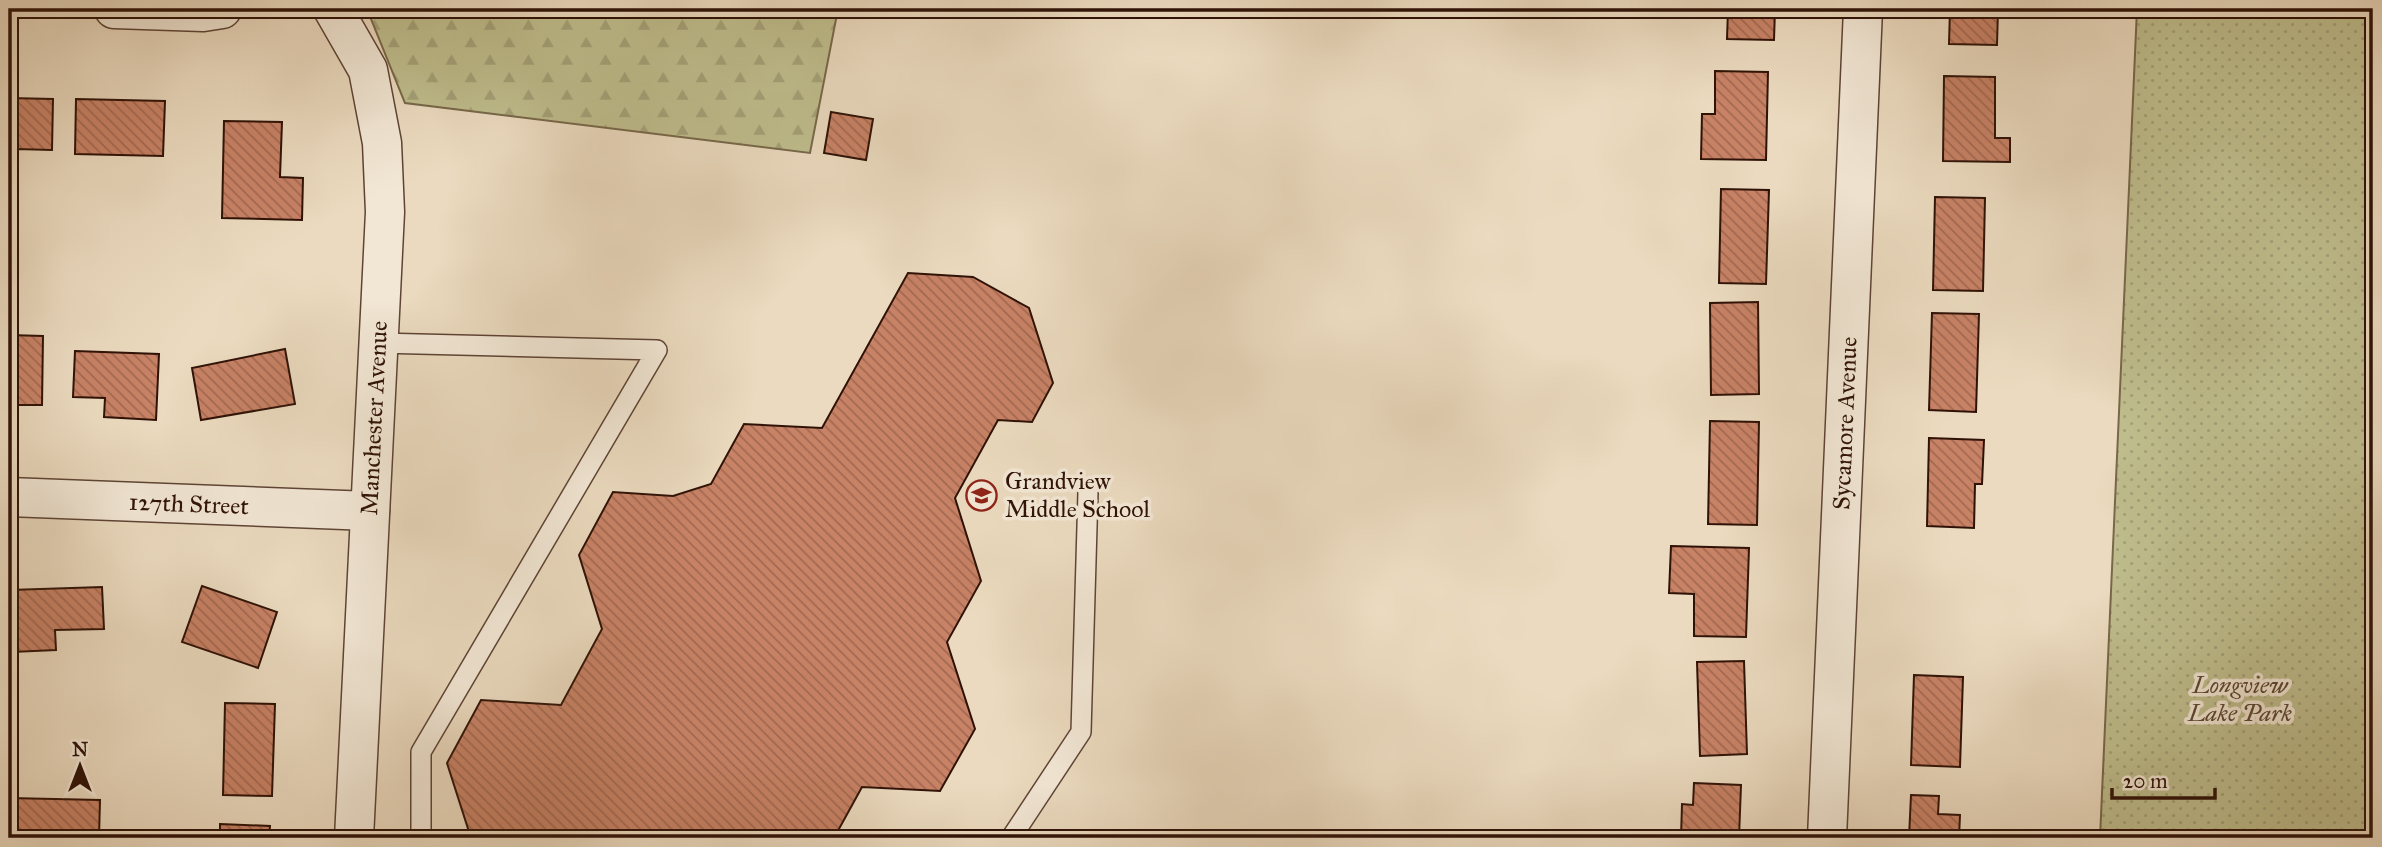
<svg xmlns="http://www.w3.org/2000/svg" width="2382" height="847" viewBox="0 0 2382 847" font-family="'IM FELL Great Primer',serif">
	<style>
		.grass { fill: url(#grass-dots); stroke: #77684a; stroke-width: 2 }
		.forest { fill: url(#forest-firs); stroke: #77684a; stroke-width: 2 }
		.building { fill: url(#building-back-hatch); stroke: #2f1207; stroke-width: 2 }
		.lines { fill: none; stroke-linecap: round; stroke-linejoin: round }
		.lane-casing { stroke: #5e4435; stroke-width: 22 }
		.street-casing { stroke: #5e4435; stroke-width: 41 }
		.lane { stroke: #f2e7d5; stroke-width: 19 }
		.street { stroke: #f2e7d5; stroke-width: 38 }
		.labels { text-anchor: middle; stroke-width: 7; stroke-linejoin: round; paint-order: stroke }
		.street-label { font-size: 24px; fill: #2f1207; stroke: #f2e7d5 }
		.poi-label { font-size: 24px; fill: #2f1207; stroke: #f2e7d5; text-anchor: start }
		.park-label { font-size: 24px; font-style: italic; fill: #5a452f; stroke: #f2e7d5 }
	</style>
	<defs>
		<pattern id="grass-dots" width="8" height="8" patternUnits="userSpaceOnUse" patternTransform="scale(1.75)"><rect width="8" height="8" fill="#bfbd8d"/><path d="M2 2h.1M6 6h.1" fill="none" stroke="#a4a178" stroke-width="1.8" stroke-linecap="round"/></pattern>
		<pattern id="forest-firs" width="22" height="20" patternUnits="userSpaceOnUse" patternTransform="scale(1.75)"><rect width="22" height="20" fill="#bfbd8d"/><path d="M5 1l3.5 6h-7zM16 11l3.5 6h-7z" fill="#a4a178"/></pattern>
		<pattern id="building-back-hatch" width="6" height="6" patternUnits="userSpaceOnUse" patternTransform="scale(1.75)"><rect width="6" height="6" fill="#c88266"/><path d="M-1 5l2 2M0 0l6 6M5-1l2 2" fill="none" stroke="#a36952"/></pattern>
	</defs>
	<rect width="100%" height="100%" fill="#ebdabf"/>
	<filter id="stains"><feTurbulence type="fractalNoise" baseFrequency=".00286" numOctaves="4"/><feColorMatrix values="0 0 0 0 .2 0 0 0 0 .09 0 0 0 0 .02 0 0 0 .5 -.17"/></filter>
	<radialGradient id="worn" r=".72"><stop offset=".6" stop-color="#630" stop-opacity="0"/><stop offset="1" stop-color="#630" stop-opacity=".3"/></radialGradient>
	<!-- grass -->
	<polygon class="grass" points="2137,9 2373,9 2373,838 2100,838"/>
	<!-- forest -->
	<polygon class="forest" points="367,9 838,9 810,153 405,103"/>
	<!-- building -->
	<g class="building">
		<polygon points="1728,9 1775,9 1774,40 1727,39"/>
		<polygon points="1950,9 1998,9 1997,45 1949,44"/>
		<polygon points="1715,71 1768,72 1766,160 1701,159 1702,114 1715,114"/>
		<polygon points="1944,76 1995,77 1995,138 2010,138 2010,162 1943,161"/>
		<polygon points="9,98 53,99 52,150 16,149 16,168 9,168"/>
		<polygon points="76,99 165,101 163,156 75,154"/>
		<polygon points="831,112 873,119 866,160 824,153"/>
		<polygon points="224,121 282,122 280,177 303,178 302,220 222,218"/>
		<polygon points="1721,189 1769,190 1766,284 1719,283"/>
		<polygon points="1935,197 1985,198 1983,291 1933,290"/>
		<polygon points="908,273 973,277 1029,308 1053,383 1032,422 998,420 955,498 981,581 947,642 975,729 940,791 862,787 834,838 471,838 447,763 481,700 561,705 602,629 579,555 613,492 673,496 711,484 744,424 822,428"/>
		<polygon points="1758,302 1759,394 1711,395 1710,303"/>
		<polygon points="1932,313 1979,314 1976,412 1929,410"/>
		<polygon points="9,335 43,336 42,405 9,405"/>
		<polygon points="285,349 295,404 201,420 192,368"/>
		<polygon points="75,351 159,354 156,420 104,417 105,398 73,397"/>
		<polygon points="1710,421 1759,422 1757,525 1708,524"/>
		<polygon points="1929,438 1984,440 1982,484 1975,484 1974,528 1927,526"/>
		<polygon points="1671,546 1749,548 1746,637 1694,636 1694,594 1669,593"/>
		<polygon points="202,586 277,612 258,668 182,642"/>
		<polygon points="102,587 104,629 55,630 56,650 12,652 10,590"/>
		<polygon points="1744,661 1747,754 1700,756 1697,662"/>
		<polygon points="1914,675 1963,677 1960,767 1911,765"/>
		<polygon points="225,703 275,704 272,796 223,795"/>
		<polygon points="1694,783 1741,785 1739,838 1681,838 1682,804 1693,805"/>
		<polygon points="1911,795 1939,796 1938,814 1960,815 1959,838 1909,838"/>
		<polygon points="9,798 100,800 99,838 9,838"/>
		<polygon points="220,824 270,826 269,838 220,838"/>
	</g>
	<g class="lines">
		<defs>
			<g id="lane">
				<polyline points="378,343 657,350 421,752 421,838"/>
				<polyline points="1011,838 1081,732 1088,492"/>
			</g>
			<g id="street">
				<polyline points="114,9 203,12 222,9"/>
				<polyline points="333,9 368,70 382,143 385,212 354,838"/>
				<path id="s1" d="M9 497 370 511"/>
				<path id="s2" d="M1827 838 1863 9"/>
			</g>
		</defs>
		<!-- lane casing -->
		<use href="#lane" class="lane-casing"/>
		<!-- street casing -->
		<use href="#street" class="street-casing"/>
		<!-- lane -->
		<use href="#lane" class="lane"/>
		<!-- street -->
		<use href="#street" class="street"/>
	</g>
	<!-- icons -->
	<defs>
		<symbol id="school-ring" viewBox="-11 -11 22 22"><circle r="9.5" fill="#f2e7d5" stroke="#8f2418" stroke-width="1.5"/><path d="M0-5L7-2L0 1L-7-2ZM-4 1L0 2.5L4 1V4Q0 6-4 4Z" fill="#8f2418"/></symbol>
	</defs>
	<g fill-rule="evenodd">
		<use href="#school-ring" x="964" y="478" width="35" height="35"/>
	</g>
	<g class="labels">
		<!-- street labels -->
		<g class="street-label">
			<text transform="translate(374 418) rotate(-87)" y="8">Manchester Avenue</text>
			<text dy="8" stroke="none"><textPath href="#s2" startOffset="415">Sycamore Avenue</textPath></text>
			<text dy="8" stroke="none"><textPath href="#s1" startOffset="180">127th Street</textPath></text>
		</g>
		<!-- poi labels -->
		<g class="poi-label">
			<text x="1005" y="489">Grandview<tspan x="1005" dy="28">Middle School</tspan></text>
		</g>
		<!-- park labels -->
		<g class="park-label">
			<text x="2240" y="693">Longview<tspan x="2240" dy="28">Lake Park</tspan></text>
		</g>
	</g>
	<!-- margin -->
	<rect width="2382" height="847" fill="none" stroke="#ebdabf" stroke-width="35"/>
	<rect x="10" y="10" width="2361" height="826" fill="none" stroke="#2f1207" stroke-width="3.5"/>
	<rect x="18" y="18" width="2347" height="812" fill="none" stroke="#2f1207" stroke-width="2"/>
	<!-- north arrow -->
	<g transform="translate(80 766)" stroke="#f2e7d5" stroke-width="5" paint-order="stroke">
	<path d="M0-5L12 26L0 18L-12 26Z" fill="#2f1207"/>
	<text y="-10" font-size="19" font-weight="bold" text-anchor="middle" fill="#2f1207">N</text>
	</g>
	<!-- scale -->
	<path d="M2112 788v10h103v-10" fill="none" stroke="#2f1207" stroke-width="3.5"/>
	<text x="2123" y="788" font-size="21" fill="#2f1207" stroke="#f2e7d5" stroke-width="5" paint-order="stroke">20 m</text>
	<rect width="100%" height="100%" filter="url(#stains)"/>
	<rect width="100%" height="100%" fill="url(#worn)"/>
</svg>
